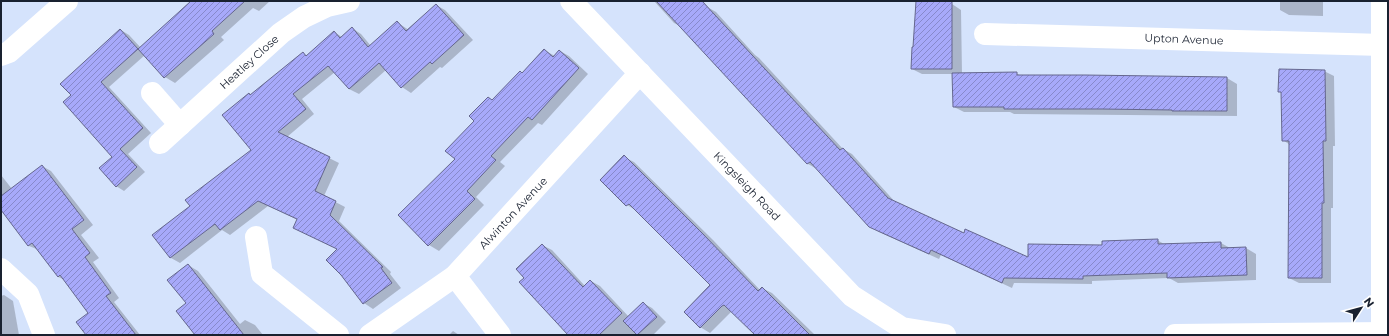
<svg xmlns="http://www.w3.org/2000/svg" width="1389" height="336" viewBox="0 0 1389 336" font-family="Montserrat,sans-serif">
	<style>
		.shadow { fill: #0003 }
		.building { fill: url(#building-hatch); stroke: #65678e }
		.lines { fill: none; stroke-linecap: round; stroke-linejoin: round }
		.minor { stroke: #fff; stroke-width: 22 }
		.labels { text-anchor: middle; stroke-width: 3.5; stroke-linejoin: round; paint-order: stroke }
		.street-label { font-size: 11px; fill: #192130; stroke: #fff }
	</style>
	<defs>
		<pattern id="building-hatch" width="6" height="6" patternUnits="userSpaceOnUse"><rect width="6" height="6" fill="#a7a9fa"/><path d="M-1 1l2-2M0 6l6-6M5 7l2-2" fill="none" stroke="#8789cb"/></pattern>
	</defs>
	<rect width="100%" height="100%" fill="#d5e3fc"/>
	<!-- shadow -->
	<g class="shadow">
		<polygon points="192,1 270,1 259,11 253,8 221,37 224,40 175,83 165,77 145,55 109,87 151,133 128,154 145,172 124,191 116,186 113,157 72,95 121,30 129,35 141,48"/>
		<polygon points="654,1 703,1 709,8 716,12 755,55 759,58 843,149 852,154 896,203 964,234 1029,259 1103,246 1157,240 1166,245 1221,243 1230,248 1246,248 1256,254 1256,280 1178,283 1169,278 1092,281 1092,284 1014,283 1012,288 941,255 939,259 879,232 869,226 817,169 808,164 682,27 674,23"/>
		<polygon points="917,1 952,4 961,10 962,74 1016,73 1021,76 1227,78 1237,84 1237,116 1014,114 1010,112 964,112 954,107 953,74 922,74 912,69"/>
		<polygon points="1185,1 1241,1 1240,2 1187,2"/>
		<polygon points="1280,1 1340,1 1340,2 1323,2 1323,16 1289,15 1280,10"/>
		<polygon points="436,5 445,10 473,40 442,68 440,67 411,93 402,87 386,70 359,94 349,89 335,72 302,99 314,114 287,137 339,163 324,196 345,207 339,221 391,272 390,274 401,288 373,309 364,303 342,275 338,249 294,228 298,220 268,206 230,235 222,230 180,263 171,258 154,235 191,206 252,150 250,95 303,53 307,56 334,32 342,37 352,28 361,34 371,46 398,23 409,30"/>
		<polygon points="544,50 555,56 560,51 569,56 588,74 542,125 538,123 500,162 505,166 476,197 484,205 439,251 429,245 400,215 456,159 493,101 523,74"/>
		<polygon points="1324,71 1334,76 1335,146 1333,146 1333,208 1331,208 1331,283 1299,283 1289,278 1290,145 1283,140 1282,93 1279,91"/>
		<polygon points="624,157 634,162 713,240 760,290 762,288 772,293 815,335 756,335 732,311 710,333 700,327 711,285 637,211 627,205"/>
		<polygon points="42,166 51,171 93,225 81,235 99,258 93,262 119,298 114,302 140,335 87,335 89,314 65,280 58,277 39,250 29,246 3,211 1,213 1,175 12,189"/>
		<polygon points="542,245 552,250 585,286 591,281 600,286 629,317 643,303 652,308 666,322 653,335 571,335 526,278"/>
		<polygon points="188,265 198,271 240,324 245,320 255,325 263,335 196,335 187,303"/>
		<polygon points="4,295 13,301 19,335 1,335 1,296"/>
		<polygon points="453,331 459,335 449,335"/>
	</g>
	<!-- building -->
	<g class="building">
		<polygon points="191,1 245,1 212,31 214,34 164,78 138,49"/>
		<polygon points="656,1 702,1 840,150 843,148 888,198 964,233 965,229 1028,257 1028,244 1102,245 1102,241 1158,239 1158,244 1221,242 1221,248 1246,247 1247,275 1167,278 1167,273 1083,276 1083,279 1004,278 1002,283 931,250 929,254 869,227 810,162 807,164"/>
		<polygon points="916,1 952,1 952,69 911,69 912,47 913,47"/>
		<polygon points="436,4 464,35 432,64 430,62 401,88 379,63 349,89 328,66 293,94 306,109 278,132 330,157 315,191 336,201 330,215 383,267 381,268 392,283 363,304 341,275 326,260 337,249 293,228 297,219 258,201 220,230 215,224 170,258 152,235 190,206 185,200 251,150 222,115 249,93 250,95 303,52 306,56 334,31 340,38 352,27 368,47 397,21 406,31"/>
		<polygon points="120,29 138,49 101,82 143,128 120,149 137,167 116,187 99,168 112,157 63,102 71,95 60,84"/>
		<polygon points="544,49 553,57 559,50 579,68 532,120 528,117 491,156 496,160 467,191 475,199 428,246 398,215 455,159 445,151 474,121 469,116 488,97 492,100 520,71 522,73"/>
		<polygon points="1279,69 1325,70 1326,141 1323,141 1324,203 1322,203 1322,278 1288,278 1289,141 1282,141 1281,92 1278,92"/>
		<polygon points="1017,72 1017,75 1085,75 1227,77 1227,111 1172,111 1172,110 1102,109 1004,109 1004,107 953,107 952,73"/>
		<polygon points="624,155 703,234 758,291 762,287 810,335 755,335 724,305 722,306 700,328 684,312 710,285 629,204 626,206 600,180"/>
		<polygon points="42,165 84,220 72,229 90,253 85,257 111,293 106,296 136,335 86,335 76,322 88,313 60,275 58,277 32,243 28,246 1,210 1,196"/>
		<polygon points="542,244 583,287 590,280 622,313 599,335 568,335 519,282 524,278 516,269"/>
		<polygon points="188,264 244,335 195,335 176,311 186,303 167,280"/>
		<polygon points="643,302 657,317 637,335 623,321"/>
	</g>
	<g class="lines">
		<!-- minor -->
		<g class="minor">
			<polyline points="571,1 852,296 902,328 945,335"/>
			<polyline points="985,34 1383,45"/>
			<polyline points="1,55 9,52 67,1"/>
			<polyline points="152,93 180,125"/>
			<polyline points="160,143 281,33 304,17 327,6 349,1"/>
			<polyline points="256,237 262,274 338,335"/>
			<polyline points="1,269 28,294 44,335"/>
			<polyline points="455,276 500,335"/>
			<polyline points="1382,333 1382,1"/>
			<polyline points="370,335 455,276 640,73"/>
			<polyline points="1175,335 1388,333"/>
		</g>
	</g>
	<g class="labels">
		<!-- street labels -->
		<g class="street-label">
			<text transform="translate(1184 39) rotate(2)" y="4">Upton Avenue</text>
			<text transform="translate(249 62) rotate(-42)" y="4">Heatley Close</text>
			<text transform="translate(747 186) rotate(46)" y="4">Kingsleigh Road</text>
			<text transform="translate(513 213) rotate(-47)" y="4">Alwinton Avenue</text>
		</g>
	</g>
	<!-- border -->
	<rect width="1389" height="336" fill="none" stroke="#192130" stroke-width="4"/>
	<!-- north arrow -->
	<g transform="translate(1361 308) rotate(54)" stroke="#ffffff" stroke-width="3" paint-order="stroke">
	<path d="M0-3L7 15L0 10L-7 15Z" fill="#192130"/>
	<text y="-6" font-size="11" font-weight="bold" text-anchor="middle" fill="#192130">N</text>
	</g>
</svg>
